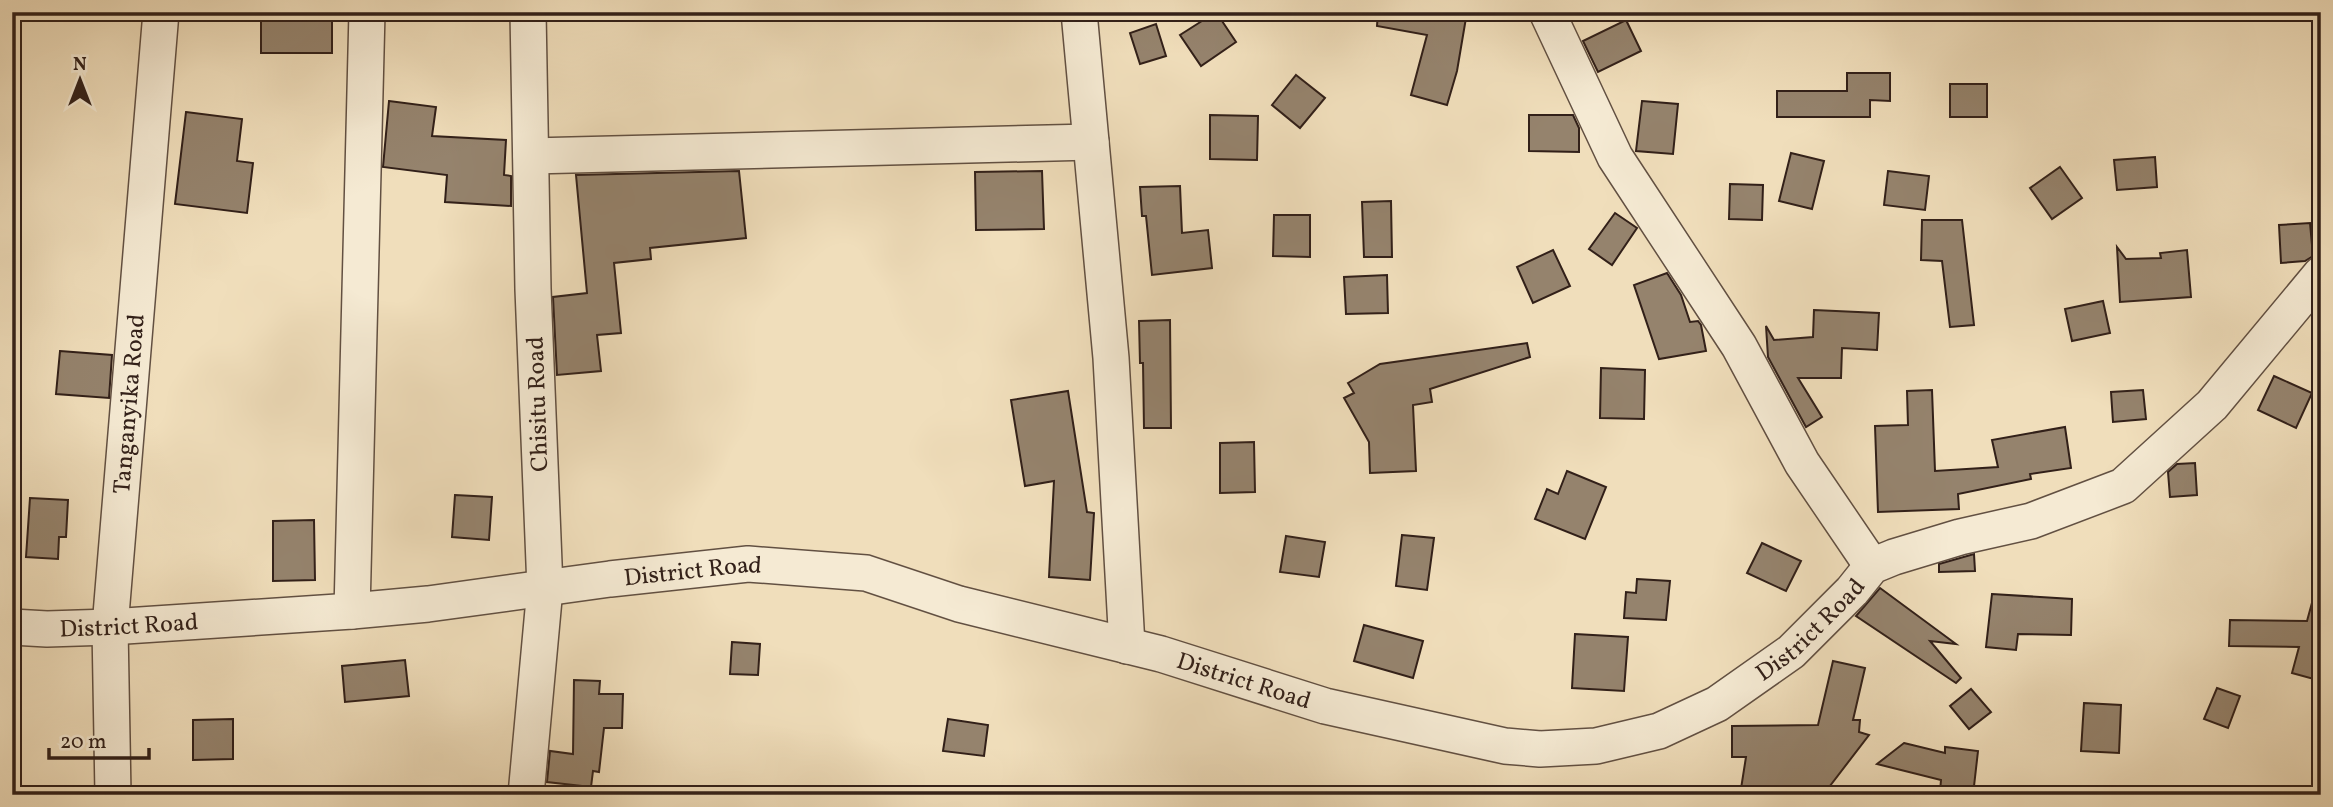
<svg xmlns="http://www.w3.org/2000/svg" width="2333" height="807" viewBox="0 0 2333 807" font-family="Vollkorn,serif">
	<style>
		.building { fill: #95836d; stroke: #322019; stroke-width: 2 }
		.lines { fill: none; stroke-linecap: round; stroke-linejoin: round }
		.minor-casing { stroke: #625042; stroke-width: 38 }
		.minor { stroke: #f5ead3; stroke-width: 35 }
		.labels { text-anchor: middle; stroke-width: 5; stroke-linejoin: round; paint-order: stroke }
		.street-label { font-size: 24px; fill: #322019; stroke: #f5ead3 }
	</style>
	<rect width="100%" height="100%" fill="#f0debb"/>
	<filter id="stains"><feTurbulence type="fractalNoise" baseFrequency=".00286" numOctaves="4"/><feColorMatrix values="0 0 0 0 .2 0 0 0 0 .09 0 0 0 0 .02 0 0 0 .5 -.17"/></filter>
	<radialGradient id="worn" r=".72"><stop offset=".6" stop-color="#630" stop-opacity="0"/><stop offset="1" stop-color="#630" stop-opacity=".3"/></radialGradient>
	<!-- building -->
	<g class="building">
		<rect x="261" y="12" width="71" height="41"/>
		<polygon points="1216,12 1236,42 1201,66 1180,35"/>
		<polygon points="1378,12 1467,12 1457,71 1447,105 1411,95 1427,35 1377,26"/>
		<polygon points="1626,20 1641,51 1598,72 1583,41"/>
		<polygon points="1156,24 1166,56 1140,64 1130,33"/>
		<polygon points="1847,73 1890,73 1890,101 1870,100 1870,117 1777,117 1777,91 1847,91"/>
		<polygon points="1296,75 1325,98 1300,128 1272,105"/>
		<rect x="1950" y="84" width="37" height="33"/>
		<polygon points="389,101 436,107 432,136 506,140 504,175 511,176 511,206 445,202 447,175 383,167"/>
		<polygon points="1642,101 1678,104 1673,154 1636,151"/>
		<polygon points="186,112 242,119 237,161 253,163 247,213 175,204"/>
		<polygon points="1210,115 1258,116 1257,160 1210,159"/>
		<polygon points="1529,115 1573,115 1579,128 1579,152 1529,151"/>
		<polygon points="1791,153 1824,161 1812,209 1779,201"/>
		<polygon points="2155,157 2157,187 2117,190 2114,160"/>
		<polygon points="2060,167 2082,198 2052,219 2030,188"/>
		<polygon points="739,171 746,238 650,248 651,259 614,263 621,333 597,335 601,371 557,375 553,297 587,293 576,175"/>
		<polygon points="1042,171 1044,229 976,230 975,172"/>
		<polygon points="1888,171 1929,176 1925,210 1884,205"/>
		<polygon points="1730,184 1763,185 1762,220 1729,219"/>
		<polygon points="1180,186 1182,233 1208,230 1212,268 1152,275 1146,216 1142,216 1140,187"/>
		<polygon points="1391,201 1392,257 1364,257 1362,202"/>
		<polygon points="1615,213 1637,228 1612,265 1589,249"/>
		<polygon points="1274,215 1310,215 1310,257 1273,256"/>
		<polygon points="1922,220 1962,220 1974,325 1950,327 1942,261 1921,260"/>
		<polygon points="2310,223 2313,256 2305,261 2281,263 2279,225"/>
		<polygon points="2117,247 2126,259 2161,258 2160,253 2187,250 2191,297 2120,302"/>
		<polygon points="1553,250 1570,286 1533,303 1517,267"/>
		<polygon points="1667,273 1681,295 1690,322 1698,321 1701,325 1706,351 1659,359 1634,285"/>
		<polygon points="1387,275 1388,313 1346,314 1344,277"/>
		<polygon points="2103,301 2110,333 2072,341 2065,309"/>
		<polygon points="1814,310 1879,313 1877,350 1842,348 1841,378 1798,378 1822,417 1806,427 1768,357 1766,326 1774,340 1813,337"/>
		<polygon points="1170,320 1171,428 1144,428 1143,363 1140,363 1139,321"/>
		<polygon points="1527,343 1530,357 1430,389 1432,402 1413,405 1416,471 1370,473 1369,442 1344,398 1354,393 1348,383 1380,364"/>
		<polygon points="60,351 112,355 109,398 56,394"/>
		<polygon points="1601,368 1645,370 1644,419 1600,418"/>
		<polygon points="2274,376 2312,393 2296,428 2258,410"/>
		<polygon points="1932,390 1935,471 1998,467 1992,440 2065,427 2071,468 2030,474 2031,479 1958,494 1959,509 1878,512 1875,426 1908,425 1907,391"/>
		<polygon points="2143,390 2146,419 2113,422 2111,392"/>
		<polygon points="1068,391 1087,512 1094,513 1090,580 1049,577 1054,481 1025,486 1011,400"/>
		<polygon points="1254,442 1255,492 1220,493 1220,443"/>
		<polygon points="2195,463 2197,495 2170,497 2168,472 2177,464"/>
		<polygon points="1567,471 1606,487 1585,539 1535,519 1547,489 1558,494"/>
		<polygon points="455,495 492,497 489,540 452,537"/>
		<polygon points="30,498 68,500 66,537 59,537 58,559 26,557"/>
		<polygon points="314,520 315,580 273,581 273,521"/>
		<polygon points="1402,535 1434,538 1427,590 1396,586"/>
		<polygon points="1286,536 1325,542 1319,577 1280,572"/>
		<polygon points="1762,543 1801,561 1786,591 1747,573"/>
		<polygon points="1974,554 1975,571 1939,572 1939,564"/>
		<polygon points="1637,579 1670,581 1666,620 1624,618 1626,592 1636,593"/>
		<polygon points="1880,588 1956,644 1930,641 1961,678 1956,683 1856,616"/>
		<polygon points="1992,594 2072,599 2071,635 2018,634 2016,650 1986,647"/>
		<polygon points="2313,599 2321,600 2321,681 2292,673 2299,647 2229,646 2230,620 2307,621"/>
		<polygon points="1364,625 1423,641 1413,678 1354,661"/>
		<polygon points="1575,634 1628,637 1624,691 1572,688"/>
		<polygon points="732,642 760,644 758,675 730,674"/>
		<polygon points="405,660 409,696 345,702 342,666"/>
		<polygon points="1833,661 1865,668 1853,720 1860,720 1859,732 1869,735 1823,795 1740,795 1746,757 1732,757 1732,726 1818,725"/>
		<polygon points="574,680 600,681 599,694 623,694 622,728 604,728 599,772 593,771 591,787 547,782 550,751 573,754"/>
		<polygon points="2217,688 2240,696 2228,728 2204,719"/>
		<polygon points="1971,689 1991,712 1969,729 1950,706"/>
		<polygon points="2084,703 2121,705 2119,753 2081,751"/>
		<polygon points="233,719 233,759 193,760 193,720"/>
		<polygon points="948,719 988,725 984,756 943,751"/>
		<polygon points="1904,743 1945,753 1945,747 1978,751 1973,795 1940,792 1941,780 1877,764"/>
	</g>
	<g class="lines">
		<defs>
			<g id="minor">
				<polyline points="1079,12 1111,358 1127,646"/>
				<polyline points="1547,12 1615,157 1739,346 1802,463 1872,566"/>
				<polyline points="531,156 1091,142"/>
				<polyline points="352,611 367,12"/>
				<path id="s1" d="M12 627 47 629 110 627 352 611 428 604 610 579 748 564 866 573 959 604 1161 654 1325 706 1505 746 1540 749 1596 746 1659 731 1717 704 1791 652 1852 591 1872 566 1894 557 1960 537 2031 521 2123 486 2212 405 2321 274"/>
				<path id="s2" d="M113 795 110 627 161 12"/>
				<polyline points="526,795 545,588 533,289 528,12"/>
			</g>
		</defs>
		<!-- minor casing -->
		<use href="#minor" class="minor-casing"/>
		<!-- minor -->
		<use href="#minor" class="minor"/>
	</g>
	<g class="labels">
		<!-- street labels -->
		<g class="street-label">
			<text dy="8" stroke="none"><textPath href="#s2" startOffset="392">Tanganyika Road</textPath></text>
			<text transform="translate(537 404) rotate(-92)" y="8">Chisitu Road</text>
			<text dy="8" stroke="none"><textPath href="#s1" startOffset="684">District Road</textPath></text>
			<text dy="8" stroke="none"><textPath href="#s1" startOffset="117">District Road</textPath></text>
			<text dy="8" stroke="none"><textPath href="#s1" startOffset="1860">District Road</textPath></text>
			<text dy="8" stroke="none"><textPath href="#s1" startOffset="1251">District Road</textPath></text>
		</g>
	</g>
	<!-- margin -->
	<rect width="2333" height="807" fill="none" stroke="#f0debb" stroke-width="42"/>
	<rect x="14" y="14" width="2305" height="779" fill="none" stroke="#322019" stroke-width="3.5"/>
	<rect x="21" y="21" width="2291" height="765" fill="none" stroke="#322019" stroke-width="2"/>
	<!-- north arrow -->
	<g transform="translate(80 80)" stroke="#f5ead3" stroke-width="5" paint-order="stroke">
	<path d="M0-5L12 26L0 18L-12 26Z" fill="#322019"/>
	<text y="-10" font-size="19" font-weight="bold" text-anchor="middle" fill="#322019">N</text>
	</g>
	<!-- scale -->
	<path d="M49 748v10h100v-10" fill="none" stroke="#322019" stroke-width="3.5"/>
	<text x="60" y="748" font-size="21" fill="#322019" stroke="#f5ead3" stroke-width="5" paint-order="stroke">20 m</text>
	<rect width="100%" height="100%" filter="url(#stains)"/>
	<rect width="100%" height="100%" fill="url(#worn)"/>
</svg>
